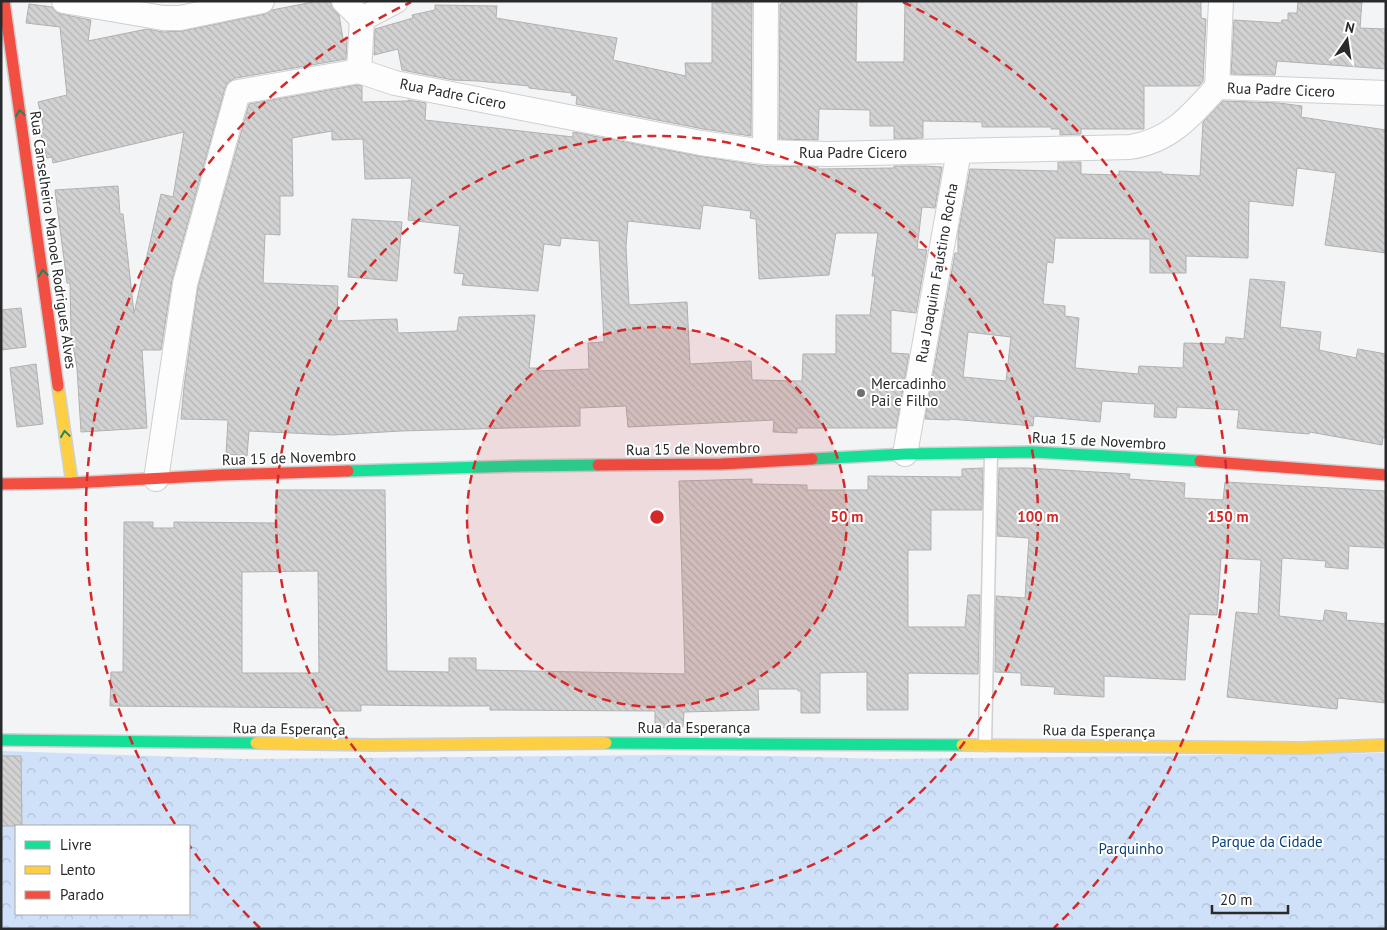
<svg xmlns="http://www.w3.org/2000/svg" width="1387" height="930" viewBox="0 0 1387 930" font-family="'PT Sans',sans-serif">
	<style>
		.park { fill: url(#park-crowns); fill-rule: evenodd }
		.building { fill: url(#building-back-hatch); stroke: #b1b1b2; fill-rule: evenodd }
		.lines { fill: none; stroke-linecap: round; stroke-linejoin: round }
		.lane-casing { stroke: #cecfd1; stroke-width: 15 }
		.street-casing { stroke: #cecfd1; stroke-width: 26 }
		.fast-casing { stroke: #cecfd1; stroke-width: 14 }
		.slow-casing { stroke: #cecfd1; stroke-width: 14 }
		.jam-casing { stroke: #cecfd1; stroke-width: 14 }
		.lane { stroke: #fdfdfe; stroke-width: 12 }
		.street { stroke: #fdfdfe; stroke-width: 24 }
		.fast { stroke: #16e098; stroke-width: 11 }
		.slow { stroke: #ffcf43; stroke-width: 11 }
		.jam { stroke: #f24e42; stroke-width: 11 }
		.oneway { stroke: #1e8461 }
		.ring { fill: none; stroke: #d62828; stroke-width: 2.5; stroke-dasharray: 9 6 }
		.poi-dot { fill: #6e7071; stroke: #fff; stroke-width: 2 }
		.labels { text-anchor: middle; stroke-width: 4; stroke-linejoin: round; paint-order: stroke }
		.street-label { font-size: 15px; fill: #27292a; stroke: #fff }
		.poi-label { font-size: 15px; fill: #27292a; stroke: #fff; text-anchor: start }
		.park-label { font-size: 15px; fill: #09407a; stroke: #fff }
		.centre { fill: #d62828; stroke: #fff; stroke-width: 2.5 }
		.ring-label { font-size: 15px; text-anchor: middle; font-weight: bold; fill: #d62828; stroke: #fff; stroke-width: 4; stroke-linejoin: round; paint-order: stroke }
	</style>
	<defs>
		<pattern id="park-crowns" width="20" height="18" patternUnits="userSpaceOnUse" patternTransform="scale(1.25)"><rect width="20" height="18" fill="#cee1f9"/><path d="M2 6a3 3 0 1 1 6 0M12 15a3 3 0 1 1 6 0" fill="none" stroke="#b1c1d6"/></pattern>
		<pattern id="building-back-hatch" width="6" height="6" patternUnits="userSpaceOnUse" patternTransform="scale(1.25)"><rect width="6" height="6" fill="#d2d2d2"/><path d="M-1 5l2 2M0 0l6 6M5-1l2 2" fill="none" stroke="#b4b4b4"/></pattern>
	</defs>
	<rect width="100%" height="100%" fill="#f2f4f6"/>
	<!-- park -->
	<path class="park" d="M1 751 245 759 664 755 776 756 886 759 1386 753V929H1ZM16 826H189V914H16Z"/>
	<!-- building -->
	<g class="building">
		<polygon points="318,1 331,1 331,5 339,15 343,39 347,38 346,59 236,78 228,82 225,88 172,280 161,350 142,350 147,428 81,432 77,368 71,333 70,283 67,283 55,190 118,186 120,214 123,214 134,313 161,194 173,197 184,132 53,163 52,157 47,158 40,130 44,129 38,102 67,95 60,27 26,23 29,4 52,7 56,12 61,14 91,20 88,41 147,29 163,32 183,31 265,14 272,10"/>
		<polygon points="782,1 857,1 856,62 904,62 905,1 1201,1 1201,18 1206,19 1203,81 1199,86 1144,86 1144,129 1081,129 1081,134 1060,135 1060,129 1051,129 1051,127 982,127 982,122 923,121 923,138 894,139 894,126 870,126 870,110 819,109 818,140 779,139 780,4 782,4"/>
		<polygon points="1298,1 1362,1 1360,28 1386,29 1386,69 1277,61 1275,75 1231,74 1234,20 1281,23 1282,20 1288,20 1288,13 1297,13"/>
		<polygon points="712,3 752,3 751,136 703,129 576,104 577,96 571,95 572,93 529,88 529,86 478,81 453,80 402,70 398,49 374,55 375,29 413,18 412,15 435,10 435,5 497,6 496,18 617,38 613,60 686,76 685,63 712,63"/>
		<path d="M358 85 362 86V102L408 101V100L426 103 425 120 573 137V132L698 156 763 166 818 167V169L894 168V166H925L942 167 935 208 922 207 917 249 927 250 916 313 891 310V353L909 354 896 428H797V433L773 432 774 420 628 427 626 406 580 408V426L401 431 333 435 249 431 247 456 226 454 228 420 181 419 184 387 198 287 249 104ZM332 131V140L363 139 365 179 412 178 408 220 460 226 454 273 464 274 462 285 538 291 544 244 560 246 561 238 599 241 604 342 588 343 589 369 537 371V368H529L535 315 459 317 457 331 398 333 397 319 337 321 338 286 263 283 265 234 280 235V196H293L292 138ZM703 205 751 211 750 218 756 219 759 279 829 275 836 233H878L872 276H875L870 315H836V354H803L802 381 752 380 751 361 690 364 687 302 629 305 626 246 628 221 700 229Z"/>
		<path d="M1223 101 1279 103 1302 106 1301 117 1386 130V253L1325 245 1336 173 1297 168 1293 206 1249 201 1248 258 1186 256V273H1150V239L1055 238 1053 263 1047 262 1043 304 1065 306V316L1079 318 1075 368 1138 374 1139 366 1183 368 1184 343 1225 344 1226 337 1244 339 1250 279 1285 282 1280 327 1321 332 1319 350 1356 358 1358 349 1386 354V438L1383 437 1382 445 1310 432 1309 434 1237 428 1239 410 1177 407 1176 418 1154 417 1155 404 1102 401 1100 422 1034 416 1033 426 950 419V420L925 419 955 253H958V234L970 169 1058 171V162H1081V174L1119 175V171L1143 172H1162V174L1200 176 1203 122ZM968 332 1011 337 1006 381 963 377Z"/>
		<polygon points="352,219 402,222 397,281 348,277"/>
		<polygon points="21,308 26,347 1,350 1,310"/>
		<polygon points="36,364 43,424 17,427 10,368"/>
		<path d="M983 468 982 510H931V550H908V627H965L968 595H980L978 674 908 673V710H867V672L820 673V713H801V691H798V689H758L759 710 684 712 683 727 655 728V711L490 710V706H448L361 705V711H333V708L110 706 111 672H123L124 522H153V528H174V522L276 523V490H385L387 671 449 672V658H476V670L685 674 679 481 752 479V484L807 485V490H868V476L962 477V469ZM318 571 319 673H242V572Z"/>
		<polygon points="999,468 1027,468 1130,474 1129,479 1185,483 1184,498 1223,500 1225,482 1386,491 1386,548 1349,546 1348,569 1325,567 1326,561 1282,558 1279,616 1323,621 1325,610 1347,613 1346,620 1386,624 1386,703 1338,698 1337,709 1227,697 1236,612 1258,614 1261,560 1221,558 1217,615 1189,614 1185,680 1104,676 1104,697 1054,694 1055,687 1021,685 1021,673 995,672 996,596 1025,598 1029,538 997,536"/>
		<polygon points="1,756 21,756 22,826 1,826"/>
	</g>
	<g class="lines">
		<defs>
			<polyline id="lane" points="985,745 991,454"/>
			<g id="street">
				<polyline points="64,1 163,18 180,18 262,1"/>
				<polyline points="344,1 362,19"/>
				<path d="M362 19 359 71 395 83 701 143 765 152 828 154 1130 147C1170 141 1191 116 1217 87L1386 93"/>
				<polyline points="362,19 396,1"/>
				<polyline points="1217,87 1221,1"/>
				<polyline points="765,152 766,1"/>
				<polyline points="905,454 959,151"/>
				<polyline points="156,479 185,284 238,92 359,71"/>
			</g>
			<g id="fast">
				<polyline points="812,459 905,454 1033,452 1200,461"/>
				<polyline points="348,471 520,466 598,465"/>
				<polyline points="1,740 256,743"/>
				<polyline points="606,743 962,745"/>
			</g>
			<g id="slow">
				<polyline points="58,386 72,483"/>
				<polyline points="256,743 373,745 606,743"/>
				<polyline points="962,745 1303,748 1386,745"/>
			</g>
			<g id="jam">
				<polyline points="4,1 58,386"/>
				<polyline points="1200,461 1386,475"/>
				<polyline points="598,465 721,464 812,459"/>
				<polyline points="1,484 72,483 220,475 348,471"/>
			</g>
		</defs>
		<!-- lane casing -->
		<use href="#lane" class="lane-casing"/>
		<!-- street casing -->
		<use href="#street" class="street-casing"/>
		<!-- fast casing -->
		<use href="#fast" class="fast-casing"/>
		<!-- slow casing -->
		<use href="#slow" class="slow-casing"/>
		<!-- jam casing -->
		<use href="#jam" class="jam-casing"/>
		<!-- lane -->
		<use href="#lane" class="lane"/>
		<!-- street -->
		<use href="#street" class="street"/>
		<!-- fast -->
		<use href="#fast" class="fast"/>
		<!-- slow -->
		<use href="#slow" class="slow"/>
		<!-- jam -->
		<use href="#jam" class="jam"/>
	</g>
	<!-- one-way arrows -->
	<defs><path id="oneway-chevron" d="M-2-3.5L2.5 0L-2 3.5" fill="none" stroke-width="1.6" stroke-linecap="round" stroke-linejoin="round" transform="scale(1.25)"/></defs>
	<g class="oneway">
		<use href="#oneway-chevron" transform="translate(20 113) rotate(-98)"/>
		<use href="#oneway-chevron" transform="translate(43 273) rotate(-98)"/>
		<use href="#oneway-chevron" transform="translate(65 434) rotate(-98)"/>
	</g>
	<!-- distance rings -->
	<circle cx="657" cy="517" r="190" fill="#d62828" fill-opacity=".12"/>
	<g class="ring">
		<circle cx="657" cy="517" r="190"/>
		<circle cx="657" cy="517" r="381"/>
		<path d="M260 928A571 571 0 0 1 189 845M175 824A571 571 0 0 1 411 2M903 2A571 571 0 0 1 1054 928"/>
	</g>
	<!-- markers -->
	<circle class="poi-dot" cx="861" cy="393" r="5"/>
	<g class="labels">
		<!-- street labels -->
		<g class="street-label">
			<text transform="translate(1281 90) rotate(2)" y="5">Rua Padre Cicero</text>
			<text transform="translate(453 94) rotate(11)" y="5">Rua Padre Cicero</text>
			<text x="853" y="158">Rua Padre Cicero</text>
			<text transform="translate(53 240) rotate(82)" y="5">Rua Canselheiro Manoel Rodrigues Alves</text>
			<text transform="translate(937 273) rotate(-80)" y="5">Rua Joaquim Faustino Rocha</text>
			<text transform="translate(1099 441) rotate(3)" y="5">Rua 15 de Novembro</text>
			<text transform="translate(693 449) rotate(-1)" y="5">Rua 15 de Novembro</text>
			<text transform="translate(289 458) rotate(-2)" y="5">Rua 15 de Novembro</text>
			<text x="694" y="733">Rua da Esperança</text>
			<text transform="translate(289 729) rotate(1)" y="5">Rua da Esperança</text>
			<text transform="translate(1099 731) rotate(1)" y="5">Rua da Esperança</text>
		</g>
		<!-- poi labels -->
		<g class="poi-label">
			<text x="871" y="389">Mercadinho<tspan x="871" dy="17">Pai e Filho</tspan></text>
		</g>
		<!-- park labels -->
		<g class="park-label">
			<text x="1267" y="847">Parque da Cidade</text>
			<text x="1131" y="854">Parquinho</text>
		</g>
	</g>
	<circle cx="657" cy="517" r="8" class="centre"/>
	<g class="ring-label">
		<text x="847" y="522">50 m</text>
		<text x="1038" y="522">100 m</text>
		<text x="1228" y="522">150 m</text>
	</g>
	<!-- border -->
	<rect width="1387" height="930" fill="none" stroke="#27292a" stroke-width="5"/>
	<!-- legend -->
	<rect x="15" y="825" width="175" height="90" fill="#ffffff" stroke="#a9a9aa"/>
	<rect x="25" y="841" width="25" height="8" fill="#16e098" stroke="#a9a9aa"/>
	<text x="60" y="850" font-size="15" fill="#27292a">Livre</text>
	<rect x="25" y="866" width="25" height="8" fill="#ffcf43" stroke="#a9a9aa"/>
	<text x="60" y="875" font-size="15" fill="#27292a">Lento</text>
	<rect x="25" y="891" width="25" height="8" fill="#f24e42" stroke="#a9a9aa"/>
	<text x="60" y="900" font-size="15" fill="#27292a">Parado</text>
	<!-- north arrow -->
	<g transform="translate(1347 40) rotate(13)" stroke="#ffffff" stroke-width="4" paint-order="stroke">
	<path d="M0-4L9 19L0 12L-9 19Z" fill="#27292a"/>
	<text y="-8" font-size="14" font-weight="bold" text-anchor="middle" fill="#27292a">N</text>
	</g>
	<!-- scale -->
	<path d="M1212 905v8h76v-8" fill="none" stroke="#27292a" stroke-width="2.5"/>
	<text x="1220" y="905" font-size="15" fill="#27292a" stroke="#ffffff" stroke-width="4" paint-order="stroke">20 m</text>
</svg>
